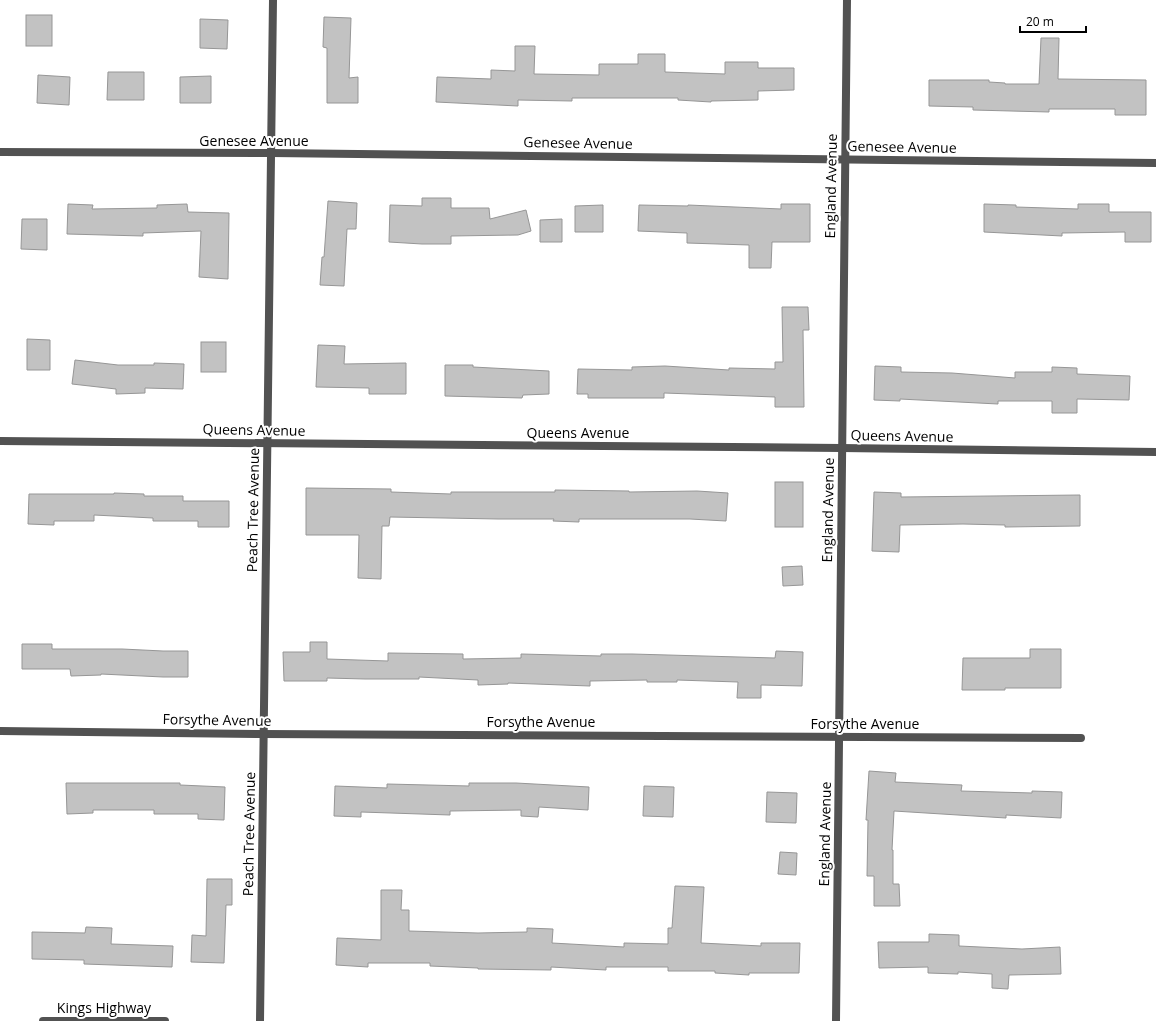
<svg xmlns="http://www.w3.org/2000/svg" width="1156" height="1021" viewBox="0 0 1156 1021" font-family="'Open Sans',sans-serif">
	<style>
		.building { fill: #c2c2c2; stroke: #969696 }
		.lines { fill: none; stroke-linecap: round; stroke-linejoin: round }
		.street { stroke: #525252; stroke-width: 8 }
		.labels { text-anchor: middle; stroke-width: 4; stroke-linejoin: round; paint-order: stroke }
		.street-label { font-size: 14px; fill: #000; stroke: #fff }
	</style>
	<rect width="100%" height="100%" fill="#fff"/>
	<!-- building -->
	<g class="building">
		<rect x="26" y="15" width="26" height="31"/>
		<polygon points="324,17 351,18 349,78 358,77 358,103 327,103 327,48 323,47"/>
		<polygon points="200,19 228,20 227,49 200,48"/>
		<polygon points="1041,38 1059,38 1058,79 1146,80 1146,115 1115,115 1115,109 1049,109 1049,112 973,110 973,107 929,106 929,80 989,80 989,82 1005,83 1005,84 1039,84"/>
		<polygon points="515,46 535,46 534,74 599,75 599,64 638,64 638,54 665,54 665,72 725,74 725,62 758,62 758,68 794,68 794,90 758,91 758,100 711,101 711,102 678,100 678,98 572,98 572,101 518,100 518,106 436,102 437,77 491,79 491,70 515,71"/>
		<polygon points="108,72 144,72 144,100 107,100"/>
		<polygon points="38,75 70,77 69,105 37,103"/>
		<polygon points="211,76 211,103 180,103 180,77"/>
		<polygon points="422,198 451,198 451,208 489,208 490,219 526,210 531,231 518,235 451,236 451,244 422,244 389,242 390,205 422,206"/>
		<polygon points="328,201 357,203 356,229 347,229 344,286 320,285 322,257 324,257"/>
		<polygon points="68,204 93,205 92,209 157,208 157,205 187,204 188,212 229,213 228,279 199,277 201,231 143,233 143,236 67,234"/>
		<polygon points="781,204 810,204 810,242 772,242 771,268 749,268 749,245 687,243 687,233 638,231 639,205 688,206 688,205 781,209"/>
		<polygon points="984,204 1016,205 1016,207 1078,209 1078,204 1109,204 1109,212 1151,212 1151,242 1125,242 1125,232 1062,233 1062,236 984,232"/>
		<polygon points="603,205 603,232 575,232 575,206"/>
		<polygon points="22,219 47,219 47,250 21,249"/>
		<polygon points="562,219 562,242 540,242 540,220"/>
		<polygon points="782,307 808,307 809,330 803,330 804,407 775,407 775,397 664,393 664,398 588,398 588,394 577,394 578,369 632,370 632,367 665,366 729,370 729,368 775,369 775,362 783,362"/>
		<polygon points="27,339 50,340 50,370 27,370"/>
		<rect x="201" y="342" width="25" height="30"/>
		<polygon points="318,345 345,346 344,364 406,363 406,394 369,394 369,388 316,387"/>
		<polygon points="75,360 118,365 154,365 154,363 184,364 183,389 145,388 145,393 116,394 116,389 72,384"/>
		<polygon points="445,365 473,365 473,367 549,371 549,394 523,395 522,398 445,396"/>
		<polygon points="875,366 901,367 901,372 952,373 1015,378 1015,372 1052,372 1052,367 1077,368 1077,374 1130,376 1129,400 1077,399 1077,413 1052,413 1052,401 998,401 998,404 900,399 900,401 874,400"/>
		<rect x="775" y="482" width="28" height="45"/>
		<polygon points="306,488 391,489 391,492 451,494 451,492 555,492 555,490 629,491 629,492 697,491 728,493 726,521 690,519 579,519 579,522 553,521 554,519 498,519 390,517 389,526 382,526 381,579 358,578 359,535 306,535"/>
		<polygon points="874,492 901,493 901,497 1080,495 1080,526 1005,527 1005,525 963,524 900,525 899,552 872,551"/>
		<polygon points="114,493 144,494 144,496 183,496 183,501 229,501 229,527 198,527 198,521 153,521 153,518 94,515 94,521 54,521 54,525 28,524 29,494 114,494"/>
		<polygon points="802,566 803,585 783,586 782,567"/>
		<polygon points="310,642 327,642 327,659 388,661 388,653 463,654 463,659 521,658 521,654 601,656 601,654 632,654 775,658 776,651 803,652 802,686 761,685 761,698 737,698 738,682 677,680 677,682 647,682 647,680 590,681 590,686 508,683 508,684 478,685 478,680 419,677 419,679 365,679 327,678 327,681 284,681 283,652 310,652"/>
		<polygon points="22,644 52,644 52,649 122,649 163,651 188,651 188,677 163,677 101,674 101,675 71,676 70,669 22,669"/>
		<polygon points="1030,649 1061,649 1061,688 1005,688 1005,690 962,690 963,658 1030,658"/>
		<polygon points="869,771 896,773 895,782 962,785 961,791 1032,793 1032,791 1062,792 1061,818 1006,815 1006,818 894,811 892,850 893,850 893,884 899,884 900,906 874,906 874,876 867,876 868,820 866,820"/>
		<polygon points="66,783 180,783 180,785 225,787 224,820 198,819 198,814 154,814 154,810 93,810 93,813 67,814"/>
		<polygon points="469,783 516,783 589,787 588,810 539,807 538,817 521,816 521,810 450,811 450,815 361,812 361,817 334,816 335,786 387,788 387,784 469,786"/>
		<polygon points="644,786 674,787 673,817 643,816"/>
		<polygon points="767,792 797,793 796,823 766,822"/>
		<polygon points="780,852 797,853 796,875 778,874"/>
		<polygon points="207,879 232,879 232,905 226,905 224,963 191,962 192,935 206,936"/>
		<polygon points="675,886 704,887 701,943 761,946 761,943 800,943 799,973 749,973 749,975 715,973 715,971 668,971 668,967 606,967 606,970 551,967 551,970 478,969 478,968 430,966 430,963 368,963 368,967 336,965 337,938 381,940 381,890 402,890 401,910 409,910 409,931 478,933 527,932 527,928 553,929 552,943 624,947 624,943 668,944 668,928 672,928"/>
		<polygon points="86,927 112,928 111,944 173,946 172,967 84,964 84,960 32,959 32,932 85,933"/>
		<polygon points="929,934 959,935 959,946 1022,949 1060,947 1061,974 1009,975 1008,989 992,988 992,974 958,972 958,974 928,973 928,967 879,968 878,942 929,942"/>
	</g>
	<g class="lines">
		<!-- street -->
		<g class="street">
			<polyline points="0,152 271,153 1156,163"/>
			<polyline points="0,441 841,448 1156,452"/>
			<polyline points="0,731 263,734 1081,738"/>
			<polyline points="43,1021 165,1021"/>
			<polyline points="260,1021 273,0"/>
			<polyline points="836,1021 847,0"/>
		</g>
	</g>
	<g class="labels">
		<!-- street labels -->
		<g class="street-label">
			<text x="254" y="146">Genesee Avenue</text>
			<text transform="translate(578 143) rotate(1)" y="5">Genesee Avenue</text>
			<text transform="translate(902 147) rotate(1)" y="5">Genesee Avenue</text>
			<text transform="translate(831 186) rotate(-89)" y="5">England Avenue</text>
			<text transform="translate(254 430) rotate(1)" y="5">Queens Avenue</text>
			<text x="578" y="438">Queens Avenue</text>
			<text transform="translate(902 436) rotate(1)" y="5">Queens Avenue</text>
			<text transform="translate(253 510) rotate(-89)" y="5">Peach Tree Avenue</text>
			<text transform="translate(828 510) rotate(-89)" y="5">England Avenue</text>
			<text transform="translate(217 720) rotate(1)" y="5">Forsythe Avenue</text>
			<text x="541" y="727">Forsythe Avenue</text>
			<text x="865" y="729">Forsythe Avenue</text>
			<text transform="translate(249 834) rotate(-89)" y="5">Peach Tree Avenue</text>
			<text transform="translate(825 834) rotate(-89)" y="5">England Avenue</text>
			<text x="104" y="1013">Kings Highway</text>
		</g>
	</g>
	<!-- scale -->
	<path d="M1020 26v6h66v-6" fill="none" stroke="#000000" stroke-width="2"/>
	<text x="1026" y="26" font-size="12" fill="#000000" stroke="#ffffff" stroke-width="3" paint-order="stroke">20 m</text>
</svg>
